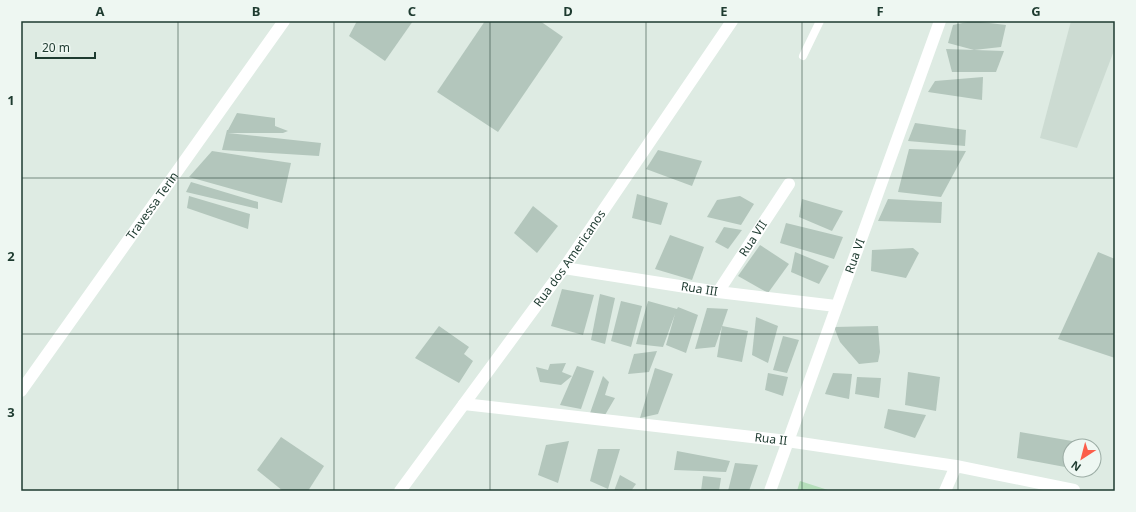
<svg xmlns="http://www.w3.org/2000/svg" width="1136" height="512" viewBox="0 0 1136 512" font-family="'Noto Sans',sans-serif">
	<style>
		.built { fill: #ccdbd2 }
		.green { fill: #b5deba }
		.building { fill: #b3c6bc }
		.lines { fill: none; stroke-linecap: round; stroke-linejoin: round }
		.service { stroke: #fff; stroke-width: 8 }
		.minor { stroke: #fff; stroke-width: 12 }
		.grid { fill: none; stroke: #1e3b30; stroke-width: 1; stroke-opacity: 0.55 }
		.labels { text-anchor: middle; stroke-width: 4; stroke-linejoin: round; paint-order: stroke }
		.street-label { font-size: 12px; fill: #1e3b30; stroke: #eef7f2 }
		.neatline { fill: none; stroke: #1e3b30; stroke-width: 1.5 }
		.grid-label { font-size: 13px; text-anchor: middle; font-weight: bold; fill: #1e3b30 }
	</style>
	<rect width="100%" height="100%" fill="#deebe3"/>
	<!-- built -->
	<polygon class="built" points="1071,21 1115,21 1115,48 1077,148 1040,138"/>
	<!-- green -->
	<polygon class="green" points="800,481 831,491 797,491"/>
	<!-- building -->
	<g class="building">
		<polygon points="357,21 413,21 385,61 349,36"/>
		<polygon points="485,21 540,21 563,37 498,132 437,92"/>
		<polygon points="972,21 1006,25 1001,47 974,50 948,43 953,25"/>
		<polygon points="946,49 1004,51 996,72 952,72"/>
		<polygon points="983,77 982,100 928,92 935,81"/>
		<polygon points="237,113 275,118 275,126 288,131 283,133 228,133 321,143 319,156 222,150 227,130 228,130"/>
		<polygon points="915,123 966,130 965,146 908,141"/>
		<polygon points="909,149 966,151 941,197 898,192"/>
		<polygon points="658,150 702,161 692,186 646,169"/>
		<polygon points="212,151 291,163 282,203 189,177"/>
		<polygon points="191,182 258,202 258,209 186,192"/>
		<polygon points="637,194 668,203 661,225 632,218"/>
		<polygon points="189,196 250,214 248,229 187,208"/>
		<polygon points="740,196 754,204 741,225 707,217 717,200"/>
		<polygon points="802,199 843,211 832,231 799,217"/>
		<polygon points="888,199 942,202 941,223 878,221"/>
		<polygon points="533,206 558,226 537,253 514,233"/>
		<polygon points="786,223 843,237 834,259 780,243"/>
		<polygon points="724,227 742,230 728,249 715,242"/>
		<polygon points="670,235 704,247 692,280 655,269"/>
		<polygon points="760,245 789,264 768,293 738,276"/>
		<polygon points="913,248 919,253 906,278 871,271 872,250"/>
		<polygon points="795,252 829,266 819,284 791,272"/>
		<polygon points="1098,252 1115,259 1115,358 1058,339"/>
		<polygon points="562,289 594,295 583,335 551,326"/>
		<polygon points="600,294 615,298 605,344 591,340"/>
		<polygon points="621,301 642,306 631,347 611,341"/>
		<polygon points="648,301 677,309 678,307 698,315 686,353 666,345 675,314 663,347 636,344"/>
		<polygon points="707,308 728,309 715,347 695,349"/>
		<polygon points="756,317 778,326 768,363 752,355"/>
		<polygon points="439,326 469,347 464,354 473,361 459,383 415,358"/>
		<polygon points="722,326 748,331 742,362 717,357"/>
		<polygon points="878,326 880,352 878,362 859,364 840,342 834,327"/>
		<polygon points="783,336 799,340 787,373 773,370"/>
		<polygon points="657,351 649,372 628,374 634,354"/>
		<polygon points="566,363 562,372 572,376 561,385 540,382 536,367 548,370 550,364"/>
		<polygon points="577,366 594,371 581,409 560,405"/>
		<polygon points="655,368 673,374 658,414 640,418"/>
		<polygon points="908,372 940,377 936,411 905,405"/>
		<polygon points="768,373 788,377 783,396 765,390"/>
		<polygon points="833,373 852,374 849,399 825,394"/>
		<polygon points="603,376 609,382 605,395 615,398 605,415 589,416"/>
		<polygon points="857,377 881,378 879,398 855,394"/>
		<polygon points="888,409 926,415 915,438 884,428"/>
		<polygon points="1020,432 1072,441 1065,467 1017,458"/>
		<polygon points="281,437 324,466 308,491 283,491 257,470"/>
		<polygon points="569,441 558,483 538,475 546,445"/>
		<polygon points="598,449 620,449 608,489 590,481"/>
		<polygon points="677,451 730,461 726,472 674,470"/>
		<polygon points="735,463 758,465 749,491 728,491"/>
		<polygon points="620,475 636,484 631,491 614,491"/>
		<polygon points="703,476 721,478 719,491 701,491"/>
	</g>
	<g class="lines">
		<!-- service -->
		<polyline class="service" points="803,56 820,21"/>
		<!-- minor -->
		<g class="minor">
			<path id="s1" d="M564 268 718 292 836 306"/>
			<path id="s2" d="M718 292 789 184"/>
			<path id="s3" d="M21 391 284 21"/>
			<path id="s4" d="M464 404 787 441 956 466 1074 490"/>
			<path id="s5" d="M400 491 564 268 732 21"/>
			<path id="s6" d="M770 491 940 21"/>
			<polyline points="945,491 956,466"/>
		</g>
	</g>
	<!-- grid -->
	<path class="grid" d="M178 21V491M334 21V491M490 21V491M646 21V491M802 21V491M958 21V491M21 178H1115M21 334H1115"/>
	<g class="labels">
		<!-- street labels -->
		<g class="street-label">
			<text dy="4" stroke="none"><textPath href="#s3" startOffset="227">Travessa Terin</textPath></text>
			<text dy="4" stroke="none"><textPath href="#s2" startOffset="64">Rua VII</textPath></text>
			<text dy="4" stroke="none"><textPath href="#s6" startOffset="250">Rua VI</textPath></text>
			<text dy="4" stroke="none"><textPath href="#s5" startOffset="288">Rua dos Americanos</textPath></text>
			<text dy="4" stroke="none"><textPath href="#s1" startOffset="137">Rua III</textPath></text>
			<text dy="4" stroke="none"><textPath href="#s4" startOffset="309">Rua II</textPath></text>
		</g>
	</g>
	<!-- border -->
	<rect width="1136" height="512" fill="none" stroke="#eef7f2" stroke-width="44"/>
	<!-- north arrow -->
	<g transform="translate(1082 458) rotate(216)"><circle r="19" fill="#eef7f2" stroke="#9baca4"/>
	<path d="M0-3L7 15L0 10L-7 15Z" fill="#fc5e4a"/>
	<text y="-6" font-size="11" font-weight="bold" text-anchor="middle" fill="#1e3b30">N</text>
	</g>
	<!-- scale -->
	<path d="M36 52v6h59v-6" fill="none" stroke="#1e3b30" stroke-width="2"/>
	<text x="42" y="52" font-size="12" fill="#1e3b30" stroke="#eef7f2" stroke-width="3" paint-order="stroke">20 m</text>
	<rect x="22" y="22" width="1092" height="468" class="neatline"/>
	<g class="grid-label">
		<text x="100" y="16">A</text>
		<text x="256" y="16">B</text>
		<text x="412" y="16">C</text>
		<text x="568" y="16">D</text>
		<text x="724" y="16">E</text>
		<text x="880" y="16">F</text>
		<text x="1036" y="16">G</text>
		<text x="11" y="105">1</text>
		<text x="11" y="261">2</text>
		<text x="11" y="417">3</text>
	</g>
</svg>
